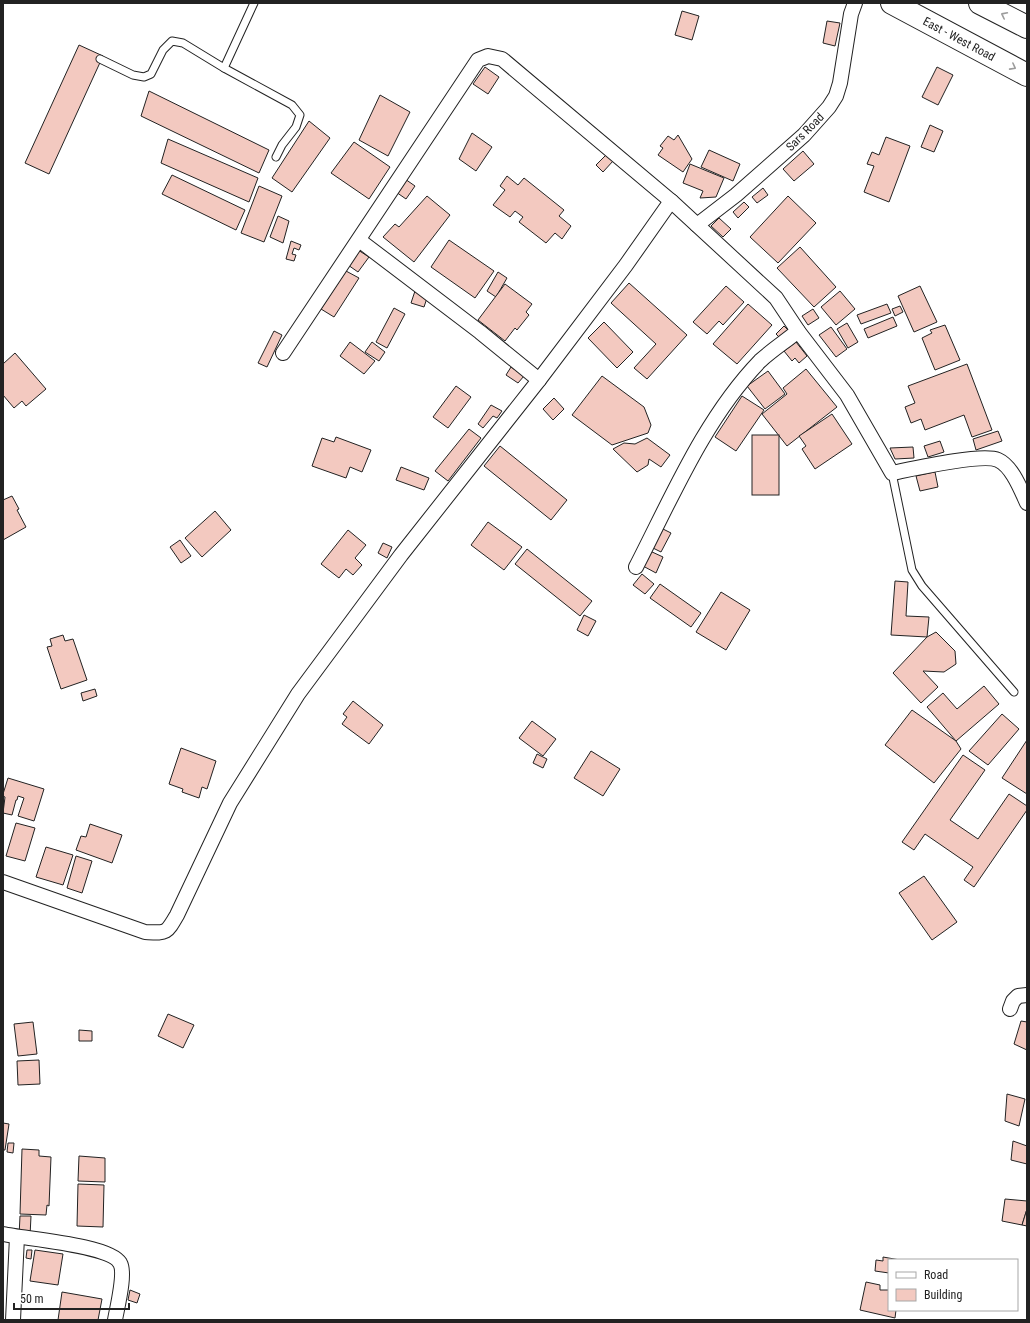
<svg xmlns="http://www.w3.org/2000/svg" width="1030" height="1323" viewBox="0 0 1030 1323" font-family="'Roboto Condensed',sans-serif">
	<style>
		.building { fill: #f3c9c0; stroke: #222 }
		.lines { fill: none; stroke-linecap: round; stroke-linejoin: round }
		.service-casing { stroke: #222; stroke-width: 9 }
		.minor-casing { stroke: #222; stroke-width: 16 }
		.primary-casing { stroke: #222; stroke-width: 24 }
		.service { stroke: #fff; stroke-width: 7 }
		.minor { stroke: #fff; stroke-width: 14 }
		.primary { stroke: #fff; stroke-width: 22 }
		.oneway { stroke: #9c9c9c }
		.labels { text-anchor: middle; stroke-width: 3; stroke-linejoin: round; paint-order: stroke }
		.street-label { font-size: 12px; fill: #222; stroke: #fff }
	</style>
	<rect width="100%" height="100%" fill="#fff"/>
	<!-- building -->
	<g class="building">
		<polygon points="682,11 699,16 692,40 675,35"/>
		<polygon points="827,21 840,23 835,46 823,43"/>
		<polygon points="79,45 103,56 49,174 25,163"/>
		<polygon points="485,67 499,77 488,94 473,84"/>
		<polygon points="937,67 953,75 938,105 922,97"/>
		<polygon points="149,91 269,150 259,173 141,116"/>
		<polygon points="380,95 410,112 388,156 359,140"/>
		<polygon points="309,121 330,138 292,192 272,178"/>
		<polygon points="930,125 943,131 934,152 921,147"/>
		<polygon points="472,133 492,147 476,171 459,159"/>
		<polygon points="678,135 692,159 683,172 658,155 663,148 660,146 668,136 674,140"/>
		<polygon points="886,137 910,146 889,202 864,192 874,166 867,164 872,152 879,155"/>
		<polygon points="168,139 258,178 249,202 161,163"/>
		<polygon points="354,142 390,167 369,199 331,173"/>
		<polygon points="709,150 740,164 733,181 701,167"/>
		<polygon points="803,151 814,164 794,181 783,169"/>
		<polygon points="606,155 613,161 603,172 596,165"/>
		<polygon points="690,164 724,178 716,197 700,198 703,191 683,183"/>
		<polygon points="172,175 245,210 236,230 162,194"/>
		<polygon points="507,176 518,185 524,178 564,210 559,216 571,226 562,239 555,233 546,243 519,222 523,217 515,211 510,217 493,205 505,190 500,186"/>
		<polygon points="405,179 415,186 406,199 396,192"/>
		<polygon points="259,186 282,196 264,242 241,233"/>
		<polygon points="763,188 768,195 757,203 752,197"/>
		<polygon points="427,196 450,215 414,262 383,237 395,224 399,227"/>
		<polygon points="788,196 816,223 778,263 750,237"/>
		<polygon points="744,202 749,207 738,218 733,212"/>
		<polygon points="278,216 289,221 283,243 270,237"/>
		<polygon points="719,218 731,229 723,237 711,226"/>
		<polygon points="449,240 494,271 475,298 431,267"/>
		<polygon points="291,241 301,245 299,250 294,248 292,254 296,255 294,261 286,259"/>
		<polygon points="800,247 836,287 814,307 777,268"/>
		<polygon points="358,250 369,257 358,272 348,265"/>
		<polygon points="346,271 359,278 334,317 321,309"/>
		<polygon points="498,272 507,278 496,297 487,291"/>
		<polygon points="418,282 431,286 424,307 411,303"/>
		<polygon points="629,283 687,335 647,379 634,368 656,344 611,303"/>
		<polygon points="505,284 532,304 526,312 529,315 517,330 515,328 505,341 478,320"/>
		<polygon points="726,286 744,302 723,325 719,321 707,334 693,322"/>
		<polygon points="920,286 937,322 914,332 898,296"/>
		<polygon points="840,291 855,309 836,325 821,307"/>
		<polygon points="748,304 772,325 737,364 713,344"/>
		<polygon points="887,304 891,313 861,324 857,315"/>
		<polygon points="900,306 903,312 895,316 892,309"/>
		<polygon points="394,308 405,314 387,348 376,342"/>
		<polygon points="813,309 819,318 808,325 802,316"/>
		<polygon points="893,317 897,326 868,338 864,329"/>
		<polygon points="604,322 633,352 617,368 588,338"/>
		<polygon points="847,323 858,342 848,348 837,329"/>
		<polygon points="945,325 960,360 935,370 922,338 932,333 930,330"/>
		<polygon points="784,326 789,331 781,339 776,334"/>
		<polygon points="831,327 847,349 836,357 819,335"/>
		<polygon points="274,331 282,335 267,367 258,363"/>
		<polygon points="350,342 375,361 364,374 340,356"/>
		<polygon points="372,342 385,352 379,361 365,352"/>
		<polygon points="796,342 807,356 799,363 795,358 792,361 784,351"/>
		<polygon points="15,353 46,389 26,406 22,401 14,408 3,395 3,382 4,381 3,380 3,364"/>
		<polygon points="967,364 992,430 972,437 964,415 925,430 921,419 911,423 905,407 915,403 908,386"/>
		<polygon points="511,367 524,376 518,383 506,375"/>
		<polygon points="806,369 837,407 787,446 762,414 787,394 783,388"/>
		<polygon points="768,371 785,394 765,409 747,386"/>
		<polygon points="602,376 644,407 651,425 648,433 612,445 572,415"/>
		<polygon points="456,386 471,397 448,428 433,417"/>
		<polygon points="742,396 764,410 736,451 715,437"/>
		<polygon points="554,398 564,409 553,420 543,409"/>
		<polygon points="491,405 502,411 497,418 493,416 483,428 478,424"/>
		<polygon points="832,414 852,444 815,469 802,449 806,446 799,436"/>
		<polygon points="469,429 481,438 448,481 435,471"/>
		<polygon points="998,431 1002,441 976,450 973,439"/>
		<rect x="752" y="435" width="27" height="60"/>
		<polygon points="336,437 371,450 362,472 350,467 346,478 312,466 322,438 334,442"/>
		<polygon points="647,438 670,455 661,467 649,459 648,465 637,472 613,449 624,443 635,444"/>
		<polygon points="940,441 944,452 928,457 924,446"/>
		<polygon points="500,446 567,500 551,520 484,466"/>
		<polygon points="913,447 914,458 895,459 890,448"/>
		<polygon points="401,467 429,478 424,490 396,480"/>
		<polygon points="935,472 938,487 920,491 916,476"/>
		<polygon points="12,496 19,509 17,510 26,527 3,540 3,500"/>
		<polygon points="215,511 231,530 202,557 185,538"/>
		<polygon points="488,522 522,547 504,570 471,545"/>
		<polygon points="663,529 671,533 661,552 653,548"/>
		<polygon points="348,530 366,545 355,558 362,565 353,575 346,569 339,578 321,564"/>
		<polygon points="180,540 191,556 181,563 170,547"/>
		<polygon points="383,543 392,547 387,558 378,553"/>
		<polygon points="527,549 592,601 580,616 515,564"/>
		<polygon points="650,551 663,557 656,573 643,566"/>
		<polygon points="642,574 654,584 645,594 633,585"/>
		<polygon points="895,581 908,582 906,616 929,617 927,637 891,635"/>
		<polygon points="660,584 701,613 691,627 650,598"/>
		<polygon points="721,592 750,610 726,650 696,632"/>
		<polygon points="584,615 596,621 588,636 577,630"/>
		<polygon points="936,632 955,651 956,664 944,672 923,671 938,687 921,703 893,673 927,637"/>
		<polygon points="63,635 65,641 73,639 87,680 61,689 47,647 52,646 50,639"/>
		<polygon points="984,686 999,704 956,741 927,707 943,693 957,709"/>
		<polygon points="95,689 97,696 83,701 81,693"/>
		<polygon points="353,701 383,725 369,744 342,724 347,717 343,714"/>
		<polygon points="912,710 956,741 961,749 934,783 885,745"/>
		<polygon points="1002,714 1019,729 988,765 969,751"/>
		<polygon points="532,721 556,739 543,756 519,738"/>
		<polygon points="1027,740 1027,794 1002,778"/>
		<polygon points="181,748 216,761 207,789 202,787 199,798 182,792 183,789 169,784"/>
		<polygon points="591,751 620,769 603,796 574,778"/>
		<polygon points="537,754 547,759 543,768 533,763"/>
		<polygon points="963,755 985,770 950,820 978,839 1009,794 1027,806 1027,810 974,887 964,880 973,867 925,834 914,850 902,842"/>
		<polygon points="8,778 44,789 34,821 18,816 24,798 18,796 17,800 16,800 12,815 3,813 5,797 3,796 3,794"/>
		<polygon points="16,823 35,828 25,861 6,856"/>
		<polygon points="90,824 122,835 112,863 76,850 81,836 86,837"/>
		<polygon points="46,847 73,855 63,885 36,877"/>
		<polygon points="76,856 92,861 82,893 67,888"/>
		<polygon points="924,876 957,922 932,940 899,893"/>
		<polygon points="168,1014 194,1025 183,1048 158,1036"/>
		<polygon points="1021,1021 1027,1022 1027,1050 1014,1044"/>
		<polygon points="33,1022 37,1054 18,1056 14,1024"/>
		<polygon points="79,1030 92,1031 92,1041 79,1041"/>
		<polygon points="39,1060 40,1084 18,1085 17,1061"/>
		<polygon points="1007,1094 1025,1099 1019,1126 1005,1121"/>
		<polygon points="3,1123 9,1124 5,1150 3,1150"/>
		<polygon points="1013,1141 1027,1146 1027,1164 1011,1160"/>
		<polygon points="8,1143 14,1143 13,1153 7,1152"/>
		<polygon points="22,1149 39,1150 39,1156 51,1157 49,1206 47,1205 46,1215 20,1214"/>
		<polygon points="79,1156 105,1158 105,1182 78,1181"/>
		<polygon points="78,1184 104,1185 103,1227 77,1226"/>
		<polygon points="1005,1199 1027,1201 1027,1209 1022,1225 1002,1221"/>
		<polygon points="1027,1209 1027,1226 1022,1225"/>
		<polygon points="20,1216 31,1216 30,1236 19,1236"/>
		<polygon points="27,1250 32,1250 31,1259 26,1258"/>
		<polygon points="35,1250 63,1254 58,1285 30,1281"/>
		<polygon points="883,1257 900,1260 889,1260 889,1273 875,1271 876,1260 883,1261"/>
		<polygon points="866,1282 880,1285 880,1290 889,1290 889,1310 896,1310 895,1318 860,1310"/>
		<polygon points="130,1290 140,1294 137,1303 128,1300"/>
		<polygon points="62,1292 102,1299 98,1320 58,1320"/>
	</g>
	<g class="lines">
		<defs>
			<g id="service">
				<polyline points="100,59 133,75 144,77 151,74 163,50 172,41 183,43 224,68 292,105 300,115 296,127 282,145 276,157"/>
				<polyline points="224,68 254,3"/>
				<polyline points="892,473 912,570 922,586 1014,692"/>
			</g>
			<g id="minor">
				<polyline points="697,225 736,195 804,135 829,107 836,96 840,83 851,14 855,3"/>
				<polyline points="359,240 480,332 539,380"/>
				<path d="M283 353 478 60 488 56 502 59 671 201 776 298 798 331 847 395 892 473C912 469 982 453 998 460 1012 466 1021 490 1027 503"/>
				<path d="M636 567C672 497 705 418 760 361 772 350 786 341 798 331"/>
				<path d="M3 882 145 932C167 933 166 934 177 915L230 803 298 694 401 555 539 380 626 265 671 201"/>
				<polyline points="1010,1009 1013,1001 1018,996 1027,995"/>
				<path d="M3 1234C26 1239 110 1245 120 1263 126 1273 117 1308 115 1320"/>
				<polyline points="13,1320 17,1237"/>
			</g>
			<g id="primary">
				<polyline points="892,3 1027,75"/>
				<polyline points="980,3 1027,27"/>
			</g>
		</defs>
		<!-- service casing -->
		<use href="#service" class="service-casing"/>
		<!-- minor casing -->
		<use href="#minor" class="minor-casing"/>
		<!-- primary casing -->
		<use href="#primary" class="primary-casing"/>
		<!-- service -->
		<use href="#service" class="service"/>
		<!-- minor -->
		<use href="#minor" class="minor"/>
		<!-- primary -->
		<use href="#primary" class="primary"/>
	</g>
	<!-- one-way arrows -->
	<defs><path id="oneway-chevron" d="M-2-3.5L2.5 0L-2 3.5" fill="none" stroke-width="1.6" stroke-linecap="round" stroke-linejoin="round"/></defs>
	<g class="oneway">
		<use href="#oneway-chevron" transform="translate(1004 15) rotate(-153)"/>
		<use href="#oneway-chevron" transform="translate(1013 67) rotate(28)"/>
	</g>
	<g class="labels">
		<!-- street labels -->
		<g class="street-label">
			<text transform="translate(959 39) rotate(28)" y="4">East - West Road</text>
			<text transform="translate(805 132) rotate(-45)" y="4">Sars Road</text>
		</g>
	</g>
	<!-- border -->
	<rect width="1030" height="1323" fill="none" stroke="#222222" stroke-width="8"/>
	<!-- legend -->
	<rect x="888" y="1259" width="130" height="52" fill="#ffffff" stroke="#a7a7a7"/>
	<rect x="896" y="1272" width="20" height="6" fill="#ffffff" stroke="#a7a7a7"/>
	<text x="924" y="1279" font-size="12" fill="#222222">Road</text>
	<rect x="896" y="1289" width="20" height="12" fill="#f3c9c0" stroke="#a7a7a7"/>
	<text x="924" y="1299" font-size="12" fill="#222222">Building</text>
	<!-- scale -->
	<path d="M14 1303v6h115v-6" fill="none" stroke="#222222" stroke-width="2"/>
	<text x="20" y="1303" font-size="12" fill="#222222" stroke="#ffffff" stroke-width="3" paint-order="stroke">50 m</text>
</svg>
